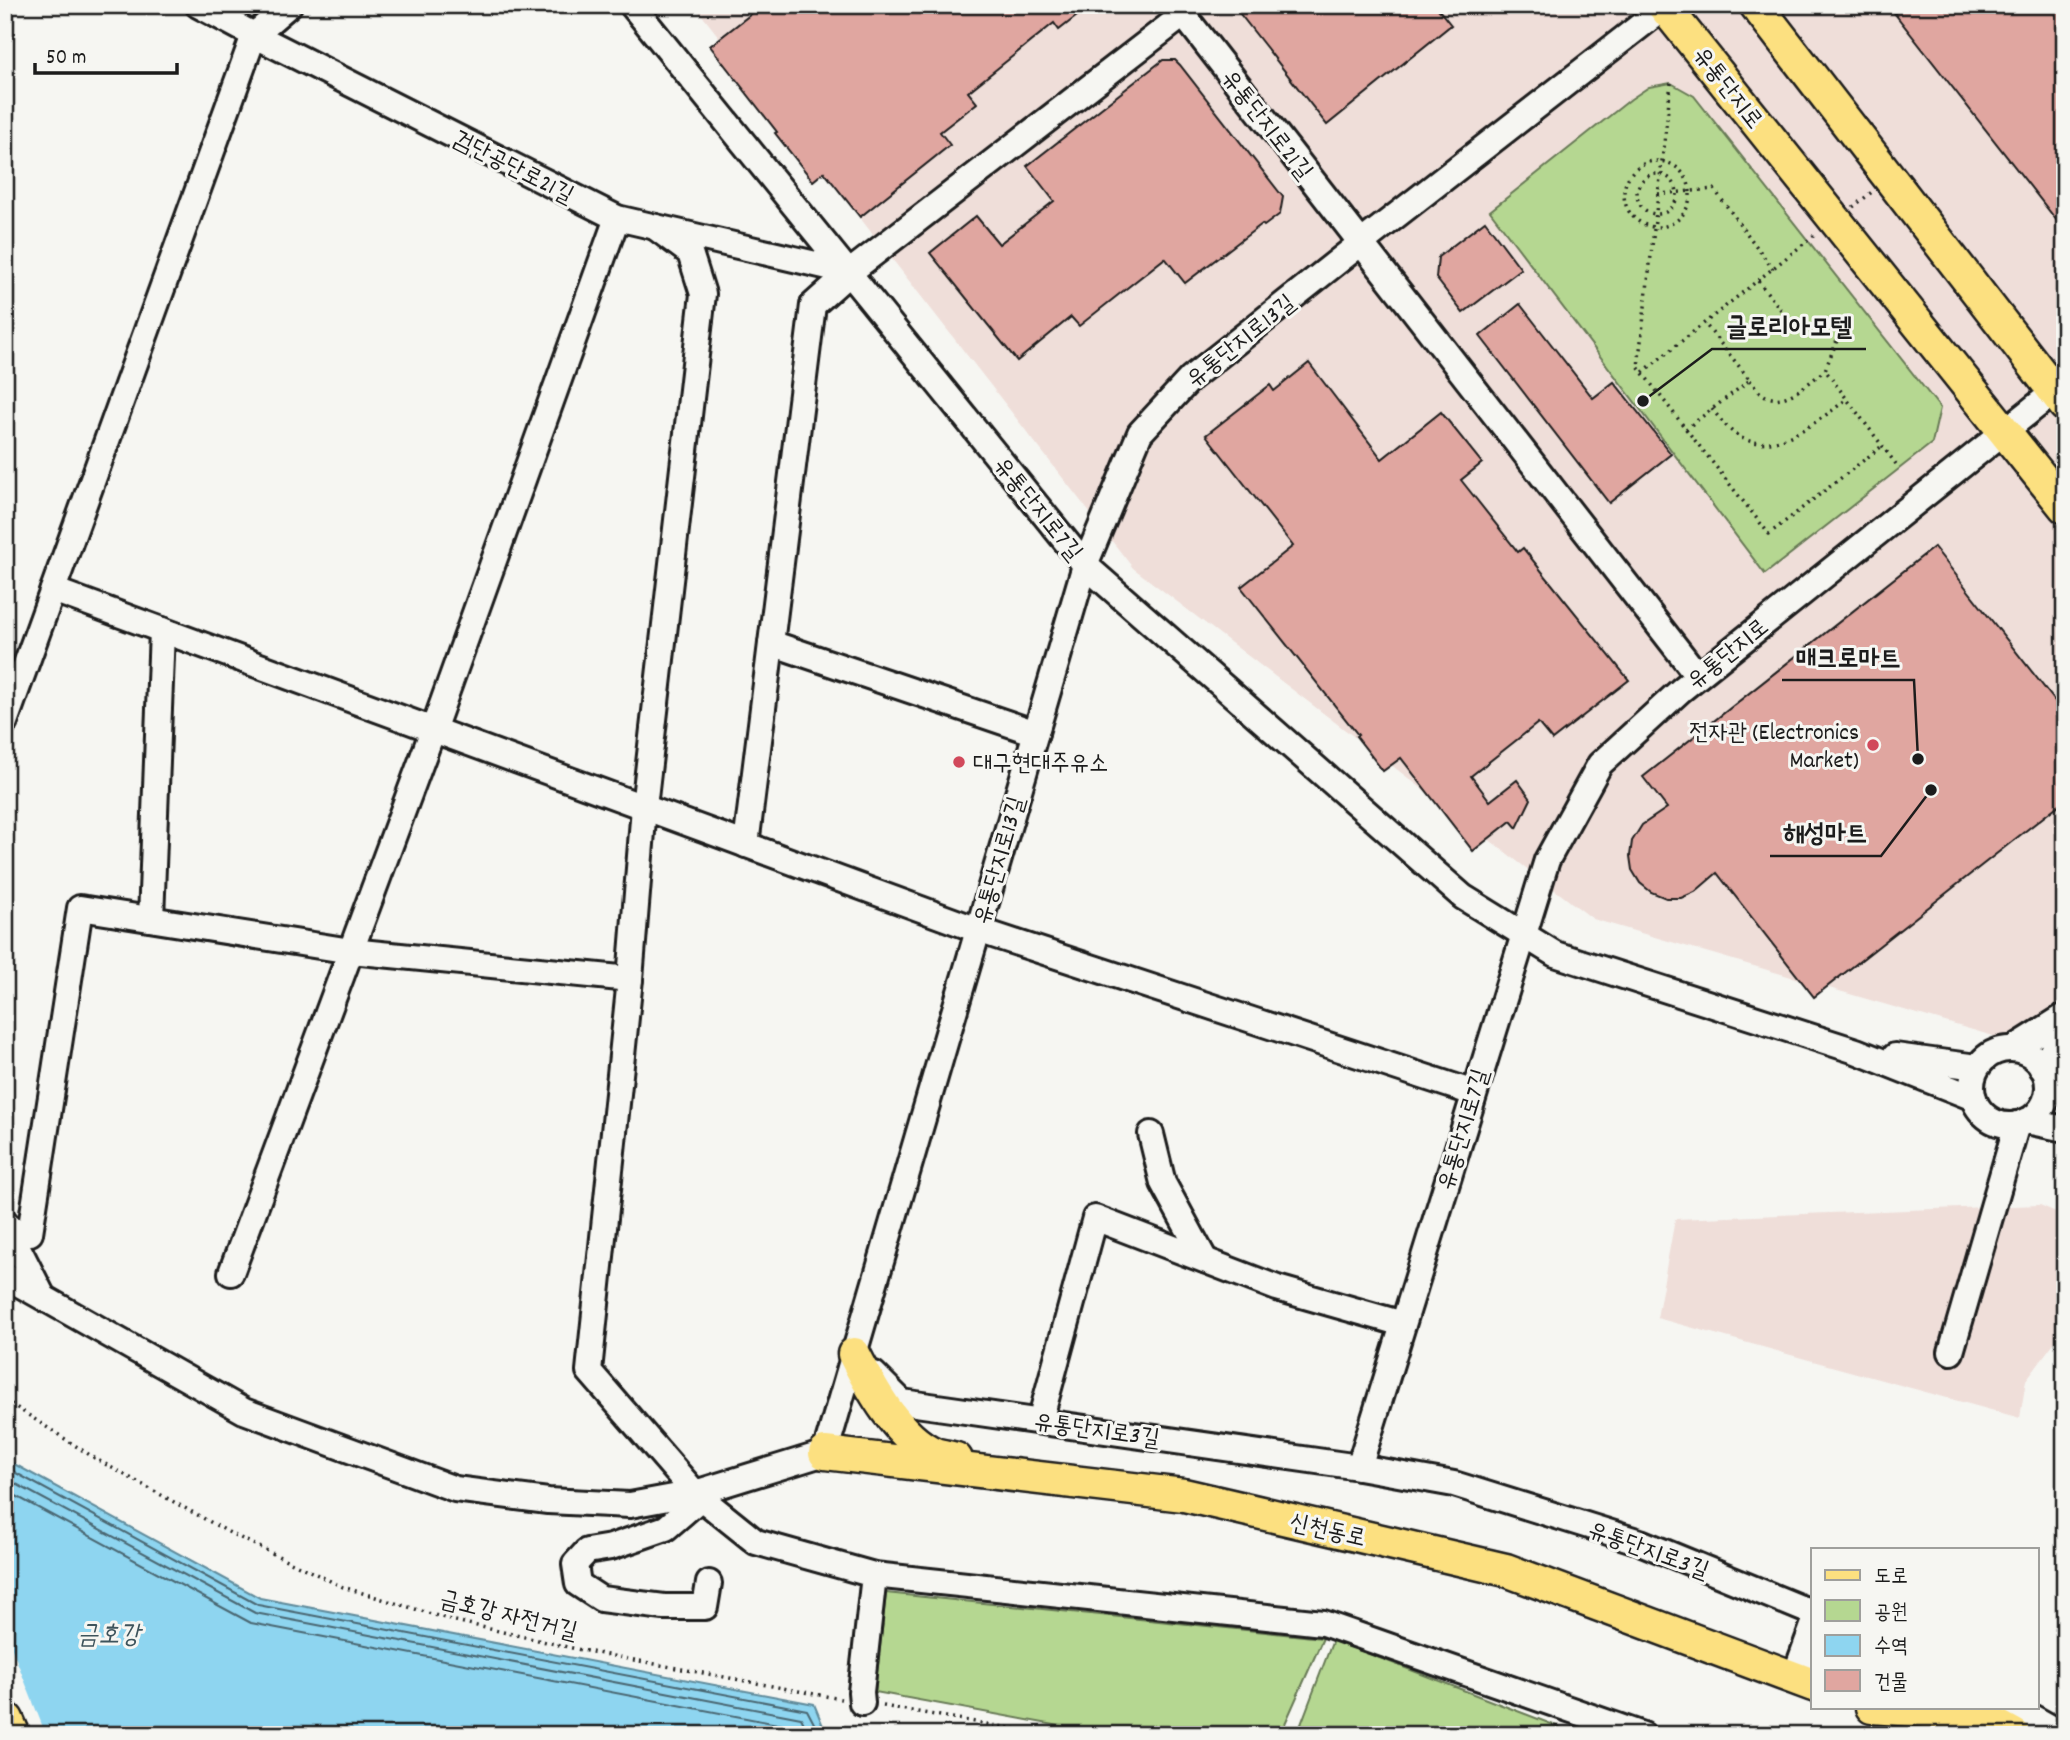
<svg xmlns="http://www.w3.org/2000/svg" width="2070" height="1740" viewBox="0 0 2070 1740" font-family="Dekko,'Poor Story',sans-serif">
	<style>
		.built { fill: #efded9 }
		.green { fill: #b5d791; stroke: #687a56; stroke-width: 2 }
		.water { fill: #8ed5f0; stroke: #608b9b; stroke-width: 2 }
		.pier { fill: #f6f6f2 }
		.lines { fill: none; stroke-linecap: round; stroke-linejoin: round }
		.shore { stroke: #4a6671; stroke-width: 2 }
		.building { fill: #e0a6a0; stroke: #1c1c1c; stroke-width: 2 }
		.minor-casing { stroke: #1c1c1c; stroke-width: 30 }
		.major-casing { stroke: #1c1c1c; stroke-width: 37 }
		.highway-casing { stroke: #1c1c1c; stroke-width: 42 }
		.path { stroke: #1c1c1c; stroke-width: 3.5; stroke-dasharray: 2 5; stroke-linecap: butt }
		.minor { stroke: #f6f6f2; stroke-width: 24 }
		.major { stroke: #fce080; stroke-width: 32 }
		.highway { stroke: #fce080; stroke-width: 37 }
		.poi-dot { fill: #d1495b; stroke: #f6f6f2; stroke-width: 2.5 }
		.labels { text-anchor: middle; stroke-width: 6; stroke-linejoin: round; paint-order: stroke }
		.street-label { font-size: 24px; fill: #1c1c1c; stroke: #f6f6f2 }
		.poi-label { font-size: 24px; fill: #1c1c1c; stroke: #f6f6f2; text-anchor: end }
		.water-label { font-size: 26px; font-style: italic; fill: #3e545c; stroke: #f6f6f2 }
		.leader { fill: none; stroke: #1c1c1c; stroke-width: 2.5 }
		.callout-dot { fill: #1c1c1c; stroke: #f6f6f2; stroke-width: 2.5 }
		.callout-label { font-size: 26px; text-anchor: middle; font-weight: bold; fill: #1c1c1c; stroke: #f6f6f2; stroke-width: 6; stroke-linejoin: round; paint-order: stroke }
	</style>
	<rect width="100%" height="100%" fill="#f6f6f2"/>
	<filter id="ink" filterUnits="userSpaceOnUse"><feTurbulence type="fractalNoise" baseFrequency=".0143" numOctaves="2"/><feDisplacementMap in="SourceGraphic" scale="14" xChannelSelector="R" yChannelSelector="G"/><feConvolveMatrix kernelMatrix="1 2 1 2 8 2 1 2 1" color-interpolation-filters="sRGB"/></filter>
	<g filter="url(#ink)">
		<!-- built -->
		<g class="built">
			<polygon points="694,5 2065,5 2065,1057 1593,919 1133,568"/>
			<polygon points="2040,1205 2065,1216 2065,1328 2026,1380 2020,1418 1657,1318 1675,1219"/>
		</g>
		<!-- green -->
		<g class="green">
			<polygon points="1671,83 1694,96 1940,408 1932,443 1765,574 1490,211 1631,99 1649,87"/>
			<polygon points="886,1593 1323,1638 1280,1735 1109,1735 875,1692"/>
			<polygon points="1333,1640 1572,1732 1571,1735 1297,1735"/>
		</g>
		<!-- water -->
		<polygon class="water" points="5,1459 260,1598 814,1704 823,1726 872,1735 5,1735"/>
		<!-- pier -->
		<polygon class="pier" points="5,1631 46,1735 5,1735"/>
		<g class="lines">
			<!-- shore -->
			<g class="shore">
				<polyline points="5,1467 258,1605 807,1710 818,1731 832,1735"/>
				<polyline points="5,1478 255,1613 801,1718 810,1735"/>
				<polyline points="5,1490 251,1623 793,1727 798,1735"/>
			</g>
		</g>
		<!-- building -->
		<g class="building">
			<polygon points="744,5 1091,5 1059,30 1054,23 968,92 977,103 940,132 950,145 860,217 824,172 813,181 775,133 777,132 710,46 751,14"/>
			<polygon points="1233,5 1435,5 1451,25 1327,125"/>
			<polygon points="1888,5 2065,5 2065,231"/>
			<polygon points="1163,60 1175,60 1180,65 1283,197 1280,214 1264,226 1262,224 1185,283 1165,258 1079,326 1071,317 1017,361 930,253 976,216 999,244 1054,201 1027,166"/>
			<polygon points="1485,221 1521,269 1463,313 1436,278 1438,257"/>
			<polygon points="1520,304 1593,398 1614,382 1671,454 1609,503 1480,336"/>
			<polygon points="1309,363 1382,459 1441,412 1482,463 1461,480 1518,552 1523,548 1629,680 1552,740 1538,723 1471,776 1490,801 1517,780 1531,799 1517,828 1511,821 1473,851 1401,758 1383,771 1356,736 1358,735 1241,587 1293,546 1206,435 1270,385 1274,391"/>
			<polygon points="1934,547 2065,714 2065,800 1814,997 1717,873 1695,892 1681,898 1666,898 1651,892 1640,883 1632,870 1630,856 1632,841 1642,825 1667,808 1643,777"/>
		</g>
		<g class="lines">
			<defs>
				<g id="minor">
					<polyline points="198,5 254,35 617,218 850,272"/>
					<polyline points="632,5 1085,565 1463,897 1555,954 1856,1051 1974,1098"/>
					<polyline points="1176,5 1698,676"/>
					<polyline points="655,227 690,253 703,294 644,807 630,979 589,1371 695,1493 756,1542 874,1575 861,1692 862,1703"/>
					<polyline points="53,590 978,930 1474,1093"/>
					<polyline points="771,643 1036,733"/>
					<polyline points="5,722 254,35 289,5"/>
					<polyline points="746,845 813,305 850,272 1183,15"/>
					<polyline points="151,919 162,630"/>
					<polyline points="2013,1049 2065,1016"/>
					<circle cx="2010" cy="1087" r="38"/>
					<polyline points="1895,1056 1977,1067"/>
					<polyline points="2042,1068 2056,1045 2065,1036"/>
					<polyline points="2026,1121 2065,1129"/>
					<polyline points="1151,1134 1163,1183 1205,1260"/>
					<polyline points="5,1222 43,1297"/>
					<polyline points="8,1228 30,1233 80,908 351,951 630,979"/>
					<polyline points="231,1273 433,730 617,218"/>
					<polyline points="5,1276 244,1411 455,1489 548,1501 630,1505 695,1493 825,1453 1085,565 1140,433 1191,378 1361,243 1667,5"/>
					<polyline points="1951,1352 2017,1124"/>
					<polyline points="874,1374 902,1402 1359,1467 1454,1484 1640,1542 1813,1613"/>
					<polyline points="1040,1421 1095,1218 1277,1288 1403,1324"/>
					<polyline points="1359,1467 1547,860 1600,764 1681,690 2065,383"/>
					<polyline points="695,1493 695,1503 666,1528 611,1547 587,1551 575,1564 578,1584 601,1599 664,1607 705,1607 709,1583"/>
					<polyline points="874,1575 1323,1623 1643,1735"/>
					<polyline points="1794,1678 1813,1626"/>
					<polyline points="2014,1707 2064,1735"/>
				</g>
				<g id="major">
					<polyline points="1663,5 2065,507"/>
					<polyline points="1756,5 2065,405"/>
					<path d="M854 1354C871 1388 898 1438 935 1454 941 1456 949 1457 956 1459"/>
					<polyline points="825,1453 1184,1495 1506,1570 1813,1685"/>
					<polyline points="1872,1707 1978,1715 2014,1735"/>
				</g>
				<polyline id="highway" points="5,1721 11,1735"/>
			</defs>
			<!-- minor casing -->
			<use href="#minor" class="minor-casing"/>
			<!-- major casing -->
			<use href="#major" class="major-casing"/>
			<!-- highway casing -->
			<use href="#highway" class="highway-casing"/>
			<!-- path -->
			<g class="path">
				<polyline points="1671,83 1638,367 1686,429 1750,380 1705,324"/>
				<circle cx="1657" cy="194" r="33"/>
				<circle cx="1657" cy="194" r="20"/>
				<polyline points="1658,194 1714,189 1773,269"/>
				<polyline points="1853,207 1872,192"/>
				<polyline points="1758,281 1793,325 1807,327 1822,320 1836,324 1838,338 1825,370 1899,468"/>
				<polyline points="1643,372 1816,234"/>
				<path d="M1750 380C1753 384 1757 390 1761 393 1783 410 1808 383 1825 370"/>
				<path d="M1712 409C1721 420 1730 433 1744 439 1778 454 1821 419 1847 399"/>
				<polyline points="1686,429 1769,534 1882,446"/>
				<polyline points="5,1400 96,1459 232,1534 343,1587 451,1620 581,1650 841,1699"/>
				<polyline points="883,1706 1050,1735"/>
			</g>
			<!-- minor -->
			<use href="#minor" class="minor"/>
			<!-- major -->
			<use href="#major" class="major"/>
			<!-- highway -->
			<use href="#highway" class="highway"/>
		</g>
	</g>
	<!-- markers -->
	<g class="poi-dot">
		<circle cx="1873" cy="745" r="7"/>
		<circle cx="959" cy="762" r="7"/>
	</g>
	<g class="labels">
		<!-- street labels -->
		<g class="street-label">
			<text transform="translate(1729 87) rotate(52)" y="8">유통단지로</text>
			<text transform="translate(1268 124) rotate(52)" y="8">유통단지로21길</text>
			<text transform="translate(514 166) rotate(27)" y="8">검단공단로21길</text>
			<text transform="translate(1240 340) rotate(-39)" y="8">유통단지로13길</text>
			<text transform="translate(1039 508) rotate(51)" y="8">유통단지로7길</text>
			<text transform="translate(1727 653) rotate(-39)" y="8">유통단지로</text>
			<text transform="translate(998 860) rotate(-74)" y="8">유통단지로13길</text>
			<text transform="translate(1462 1129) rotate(-73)" y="8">유통단지로7길</text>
			<text transform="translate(1097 1429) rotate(8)" y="8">유통단지로3길</text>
			<text transform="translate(1328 1529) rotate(13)" y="8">신천동로</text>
			<text transform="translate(1649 1549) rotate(20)" y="8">유통단지로3길</text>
			<text transform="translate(509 1614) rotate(14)" y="8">금호강 자전거길</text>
		</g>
		<!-- poi labels -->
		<g class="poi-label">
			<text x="1859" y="739">전자관 (Electronics<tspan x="1859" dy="28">Market)</tspan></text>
			<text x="973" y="770" text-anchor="start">대구현대주유소</text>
		</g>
		<!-- water labels -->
		<g class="water-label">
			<text x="109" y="1642">금호강</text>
		</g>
	</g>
	<!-- callouts -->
	<path class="leader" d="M1643 401L1712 349H1866M1918 759L1914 680H1782M1931 790L1881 856H1770"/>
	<g class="callout-dot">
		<circle cx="1643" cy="401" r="7"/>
		<circle cx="1918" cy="759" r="7"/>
		<circle cx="1931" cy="790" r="7"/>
	</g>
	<g class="callout-label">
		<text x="1789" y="335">글로리아모텔</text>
		<text x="1848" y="666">매크로마트</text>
		<text x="1825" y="841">해성마트</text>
	</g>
	<!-- margin -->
	<rect width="2070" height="1740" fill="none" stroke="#f6f6f2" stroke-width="28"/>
	<rect x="14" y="14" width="2042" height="1712" fill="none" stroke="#1c1c1c" stroke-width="2.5" filter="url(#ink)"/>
	<!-- legend -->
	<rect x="1811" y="1548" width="228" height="161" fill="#f6f6f2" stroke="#9f9f9c" stroke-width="2"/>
	<rect x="1825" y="1570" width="35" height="10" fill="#fce080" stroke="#9f9f9c" stroke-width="2"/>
	<text x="1874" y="1582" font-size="21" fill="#1c1c1c">도로</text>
	<rect x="1825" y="1600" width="35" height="21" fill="#b5d791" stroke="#9f9f9c" stroke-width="2"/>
	<text x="1874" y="1618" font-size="21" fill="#1c1c1c">공원</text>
	<rect x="1825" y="1635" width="35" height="21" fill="#8ed5f0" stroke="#9f9f9c" stroke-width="2"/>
	<text x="1874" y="1652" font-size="21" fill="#1c1c1c">수역</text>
	<rect x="1825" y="1670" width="35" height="21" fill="#e0a6a0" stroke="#9f9f9c" stroke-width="2"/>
	<text x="1874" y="1688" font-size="21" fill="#1c1c1c">건물</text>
	<!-- scale -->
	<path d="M35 63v10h142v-10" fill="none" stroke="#1c1c1c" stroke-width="3.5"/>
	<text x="46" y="63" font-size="21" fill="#1c1c1c" stroke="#f6f6f2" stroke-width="5" paint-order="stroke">50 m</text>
</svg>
